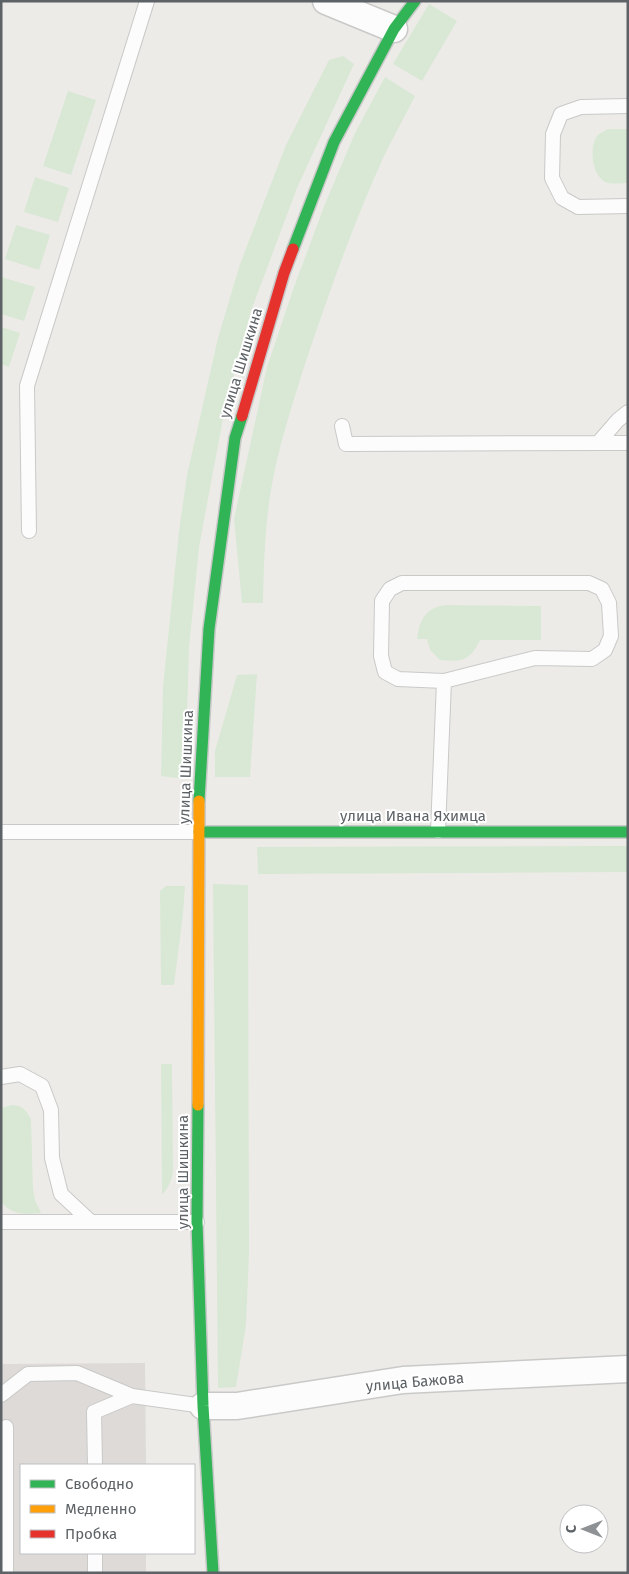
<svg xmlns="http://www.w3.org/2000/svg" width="629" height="1574" viewBox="0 0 629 1574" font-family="'Fira Sans',sans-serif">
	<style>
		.industrial { fill: #dddad8 }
		.green { fill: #d8e8d4 }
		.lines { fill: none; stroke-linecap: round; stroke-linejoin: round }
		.lane-casing { stroke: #c9c9c8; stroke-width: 16 }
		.street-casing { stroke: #c9c9c8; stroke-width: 29 }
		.fast-casing { stroke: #c7c8c7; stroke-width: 14 }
		.slow-casing { stroke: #c7c8c7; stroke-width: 14 }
		.jam-casing { stroke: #c7c8c7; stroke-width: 14 }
		.lane { stroke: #fcfcfc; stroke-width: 14 }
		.street { stroke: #fcfcfc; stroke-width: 26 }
		.fast { stroke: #30b455; stroke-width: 11 }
		.slow { stroke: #ff9f0a; stroke-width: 11 }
		.jam { stroke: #e5322d; stroke-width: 11 }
		.labels { text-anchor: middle; stroke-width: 4; stroke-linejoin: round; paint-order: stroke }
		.street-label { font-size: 15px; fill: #5d6266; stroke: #fff }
	</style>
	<rect width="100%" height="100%" fill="#edebe8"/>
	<!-- industrial -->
	<polygon class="industrial" points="145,1363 146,1465 21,1465 21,1553 146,1553 146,1573 1,1573 1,1364"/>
	<!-- green -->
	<g class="green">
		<polygon points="429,4 457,21 422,81 393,64"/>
		<polygon points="343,56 354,64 297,188 251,311 225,408 199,547 189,648 185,779 161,776 163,687 179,531 187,475 218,338 240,264 286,145 329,60"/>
		<path d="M385 77 415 96C405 116 394 136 384 156 354 222 330 290 307 358 295 396 282 435 274 474 265 517 264 560 263 603H242L234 519 267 367 294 287 325 204 355 133Z"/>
		<polygon points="68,91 96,100 71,175 43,166"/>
		<path d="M608 129H628V183C622 183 614 184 608 183 592 179 588 146 598 135 600 133 605 131 608 129Z"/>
		<polygon points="35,177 69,188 58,222 24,212"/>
		<polygon points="16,225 50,235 39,270 5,259"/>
		<polygon points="1,277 35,287 24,321 1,314"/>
		<polygon points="1,327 20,333 9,367 1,364"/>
		<path d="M444 605 541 606V640H480C470 661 462 662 440 660L430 650 427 639H417C420 619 424 610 444 605Z"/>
		<polygon points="257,674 250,777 215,777 215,751 237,675"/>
		<polygon points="628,846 628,872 258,874 257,847"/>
		<polygon points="213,884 248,885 249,1253 246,1325 236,1387 218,1388"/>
		<polygon points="166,886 185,886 183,914 174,985 161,985 160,891"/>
		<path d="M161 1064H172L173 1170C172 1180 169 1187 162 1195Z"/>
		<path d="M12 1105C23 1105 26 1111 31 1119L33 1189 35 1200 41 1213C24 1214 14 1216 1 1202V1108Z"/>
	</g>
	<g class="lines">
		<defs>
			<g id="lane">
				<polyline points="628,106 581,107 561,114 553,134 552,178 562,198 578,207 628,206"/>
				<polyline points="342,426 346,444 598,443 618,420 628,412"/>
				<polyline points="598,443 628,443"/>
				<polyline points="29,531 27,386 147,1"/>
				<polyline points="438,831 444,681 535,658 592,659 605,650 611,636 609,603 602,589 589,583 402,583 390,589 382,601 381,656 385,672 398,679 444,681"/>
				<polyline points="1,832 199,832"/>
				<polyline points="1,1077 20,1074 42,1086 51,1110 52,1158 61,1194 90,1221"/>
				<polyline points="1,1222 197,1222"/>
				<polyline points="1,1395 28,1374 77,1373 132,1396"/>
				<polyline points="95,1465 94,1412 132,1396 203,1406"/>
				<polyline points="95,1553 95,1573"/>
				<polyline points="6,1573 6,1427"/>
			</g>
			<g id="street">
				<polyline points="326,1 394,29"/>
				<polyline points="203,1406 237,1406 403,1380 628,1369"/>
			</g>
			<g id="fast">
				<polyline points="293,249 334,142 394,29 415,1"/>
				<polyline points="199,801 209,629 235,438 242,416"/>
				<polyline points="199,832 628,832"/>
				<polyline points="198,1105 197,1222 203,1406 213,1573"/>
			</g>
			<polyline id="slow" points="198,1105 199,801"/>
			<polyline id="jam" points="242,416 284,273 293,249"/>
		</defs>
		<!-- lane casing -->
		<use href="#lane" class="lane-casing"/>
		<!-- street casing -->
		<use href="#street" class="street-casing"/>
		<!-- fast casing -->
		<use href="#fast" class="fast-casing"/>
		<!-- slow casing -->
		<use href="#slow" class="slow-casing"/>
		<!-- jam casing -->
		<use href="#jam" class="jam-casing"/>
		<!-- lane -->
		<use href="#lane" class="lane"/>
		<!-- street -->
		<use href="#street" class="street"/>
		<!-- fast -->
		<use href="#fast" class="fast"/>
		<!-- slow -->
		<use href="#slow" class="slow"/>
		<!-- jam -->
		<use href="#jam" class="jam"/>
	</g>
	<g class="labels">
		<!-- street labels -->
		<g class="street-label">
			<text transform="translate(241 363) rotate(-73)" y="5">улица Шишкина</text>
			<text transform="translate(186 767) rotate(-88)" y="5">улица Шишкина</text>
			<text x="413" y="821">улица Ивана Яхимца</text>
			<text transform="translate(183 1172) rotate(-90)" y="5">улица Шишкина</text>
			<text transform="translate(415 1382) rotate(-5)" y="5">улица Бажова</text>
		</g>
	</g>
	<!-- border -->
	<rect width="629" height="1574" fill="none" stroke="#5d6266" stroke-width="5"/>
	<!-- legend -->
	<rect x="20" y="1464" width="175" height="90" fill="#ffffff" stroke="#bec0c2"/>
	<rect x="30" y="1480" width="25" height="8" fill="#30b455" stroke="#bec0c2"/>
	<text x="65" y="1489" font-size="15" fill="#5d6266">Свободно</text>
	<rect x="30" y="1505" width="25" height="8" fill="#ff9f0a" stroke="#bec0c2"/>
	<text x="65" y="1514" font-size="15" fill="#5d6266">Медленно</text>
	<rect x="30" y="1530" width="25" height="8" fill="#e5322d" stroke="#bec0c2"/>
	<text x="65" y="1539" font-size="15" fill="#5d6266">Пробка</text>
	<!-- north arrow -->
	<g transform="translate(584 1529) rotate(270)"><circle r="24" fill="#ffffff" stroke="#bec0c2"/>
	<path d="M0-4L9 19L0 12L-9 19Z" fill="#8f9294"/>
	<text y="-8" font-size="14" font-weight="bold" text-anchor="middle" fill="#5d6266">С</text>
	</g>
</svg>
